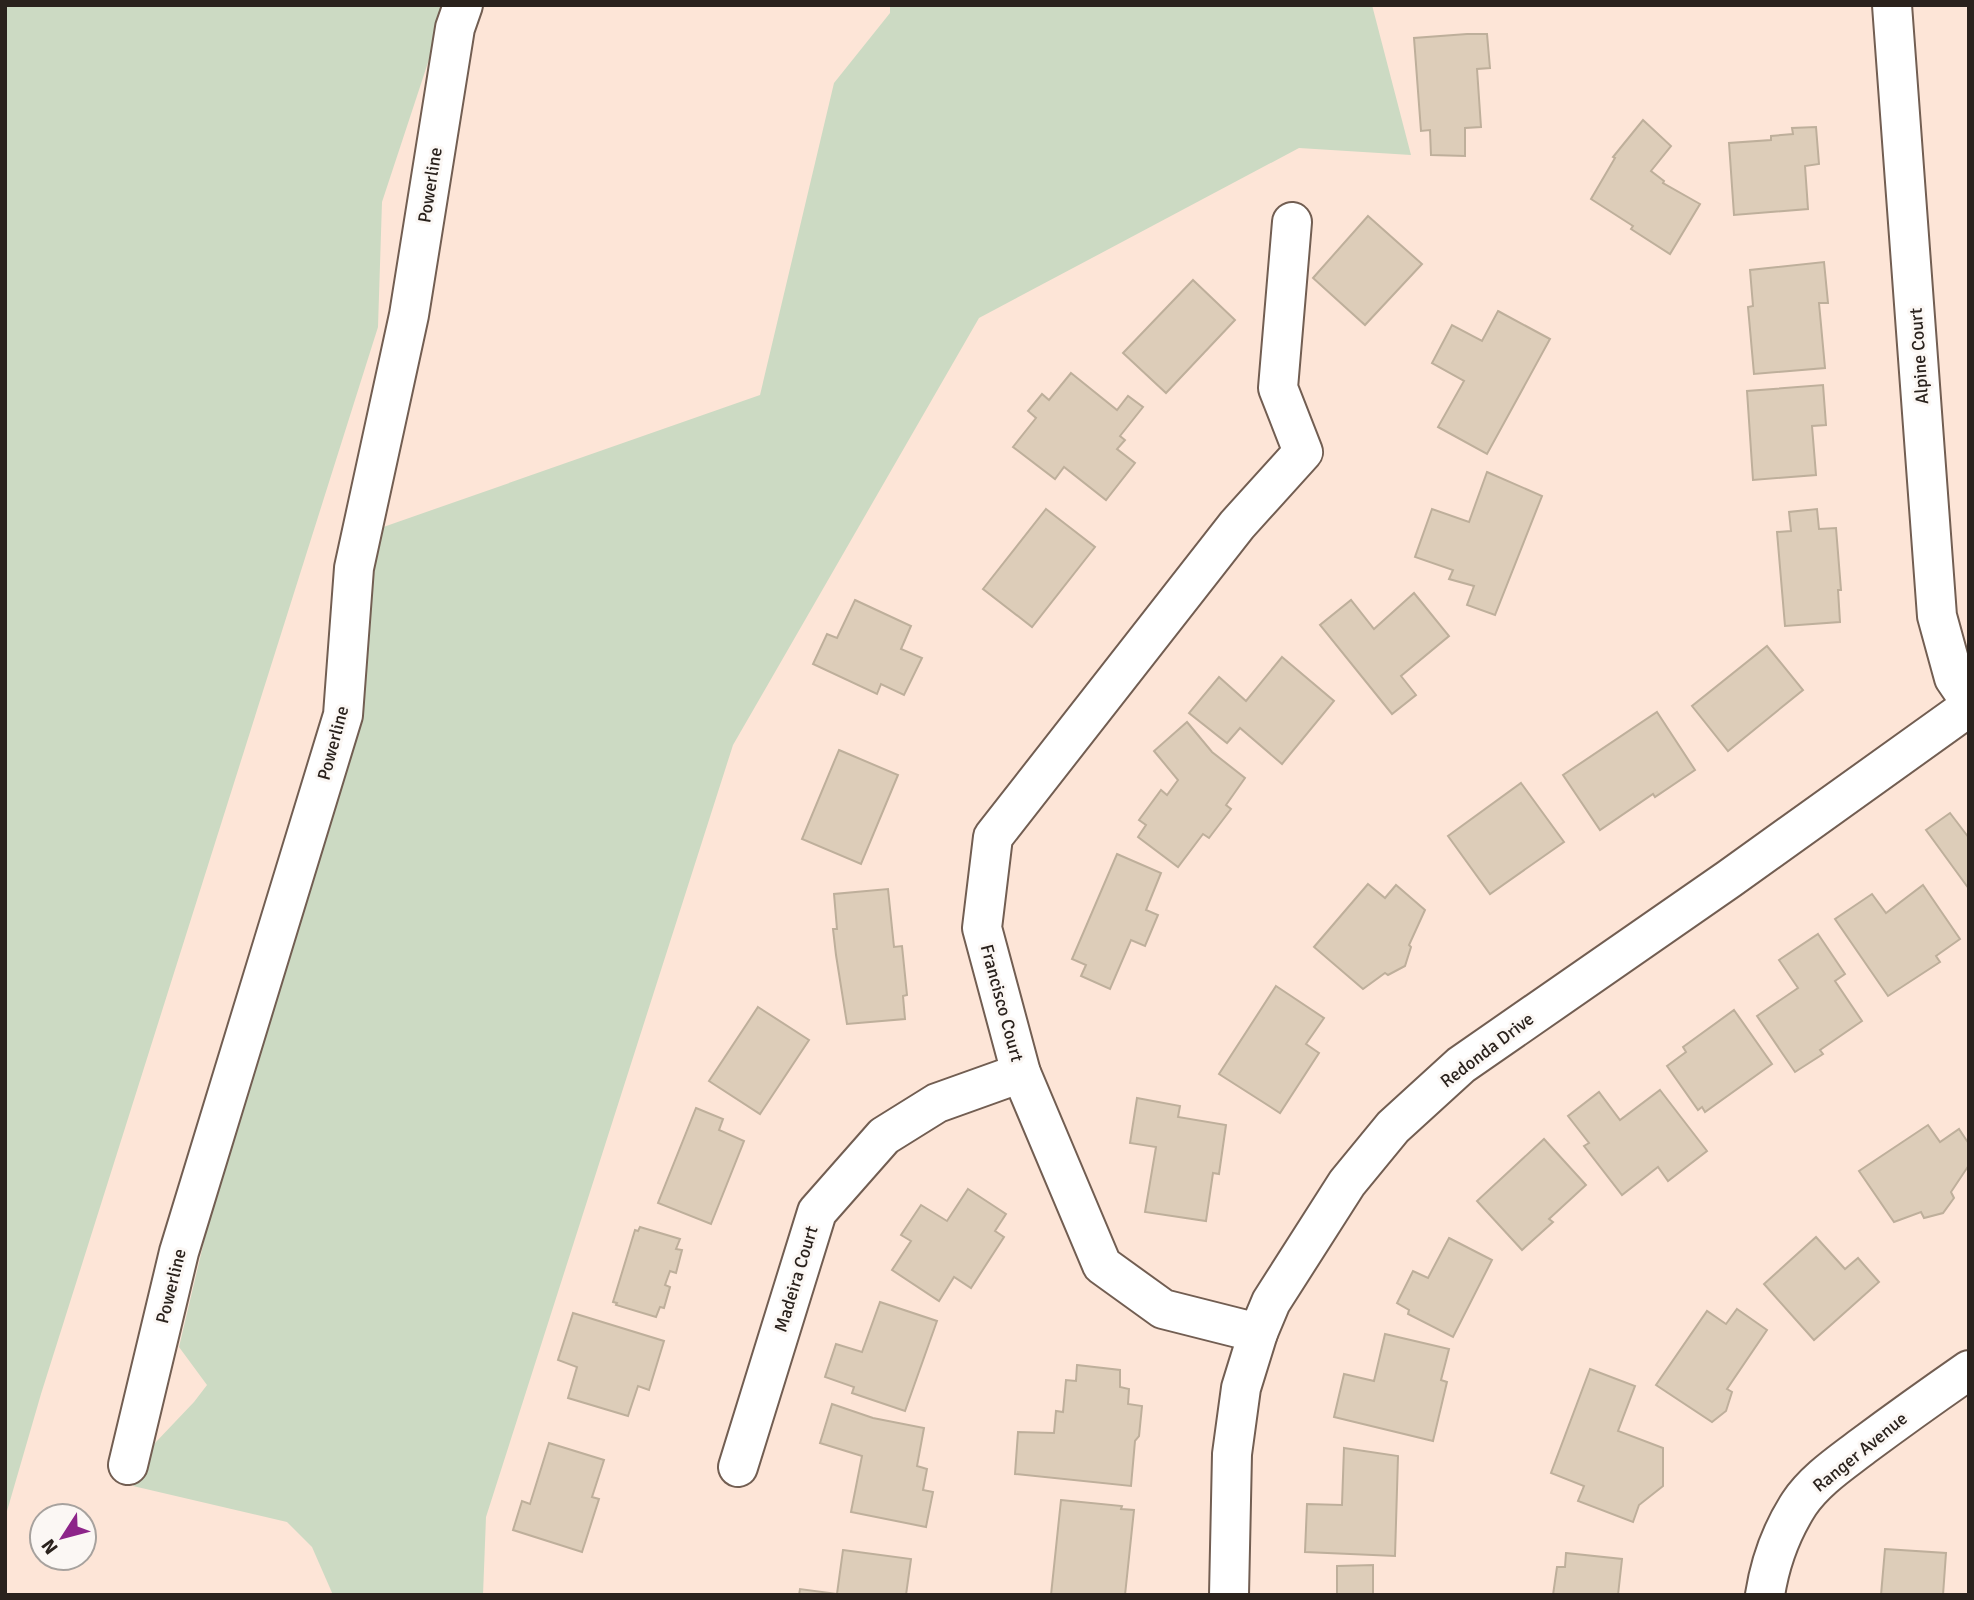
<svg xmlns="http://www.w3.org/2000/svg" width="1974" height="1600" viewBox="0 0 1974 1600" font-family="Signika,sans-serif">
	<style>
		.green { fill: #ccdac3 }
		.building { fill: #ddcdb9; stroke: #beaf9b; stroke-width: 2 }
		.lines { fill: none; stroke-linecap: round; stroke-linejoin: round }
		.minor-casing { stroke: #725e52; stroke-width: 42 }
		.minor { stroke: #fff; stroke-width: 38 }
		.labels { text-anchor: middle; stroke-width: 6; stroke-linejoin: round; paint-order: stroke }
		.street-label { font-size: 18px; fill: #2a221d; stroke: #fbf7f4 }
	</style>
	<rect width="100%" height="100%" fill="#fde5d7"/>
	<!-- green -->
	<g class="green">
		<polygon points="5,5 447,5 382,202 378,327 41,1394 5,1518"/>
		<polygon points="890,5 1372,5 1411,155 1299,148 979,318 733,745 486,1517 483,1595 333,1595 312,1547 287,1522 133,1486 155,1443 194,1402 207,1385 179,1347 372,531 760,395 834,83 890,13"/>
	</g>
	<!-- building -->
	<g class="building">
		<polygon points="1467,34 1487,34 1490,68 1477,69 1481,127 1465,128 1465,156 1431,155 1430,130 1421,131 1414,38"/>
		<polygon points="1643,120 1671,146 1651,171 1664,181 1663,183 1700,204 1670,254 1631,229 1633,226 1591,199 1615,158 1613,157"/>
		<polygon points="1816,127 1819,164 1805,166 1808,209 1734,215 1729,143 1771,140 1771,136 1793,134 1792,128"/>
		<polygon points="1368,216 1422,264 1365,325 1313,278"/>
		<polygon points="1824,262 1828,303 1819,303 1825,368 1754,374 1748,307 1753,306 1750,270"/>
		<polygon points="1193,280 1235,320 1166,393 1123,353"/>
		<polygon points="1498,311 1550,339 1487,454 1438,427 1464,381 1432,363 1452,325 1482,341"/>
		<polygon points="1071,373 1117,410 1128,396 1143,407 1120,436 1125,440 1117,449 1135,463 1106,500 1064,467 1055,479 1013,447 1036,418 1028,411 1042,394 1049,400"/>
		<polygon points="1823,385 1826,425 1812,426 1816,475 1753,480 1747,391"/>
		<polygon points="1487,472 1542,496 1495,615 1467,605 1474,586 1449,579 1453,570 1415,557 1432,509 1469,522"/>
		<polygon points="1046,509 1095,547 1032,627 983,589"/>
		<polygon points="1817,509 1819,529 1836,528 1841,590 1838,590 1840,622 1785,626 1777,532 1791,531 1789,512"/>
		<polygon points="1414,593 1449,636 1401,676 1416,695 1392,714 1320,625 1351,600 1374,629"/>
		<polygon points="855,600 911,626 901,649 922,658 904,695 881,684 877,694 813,664 827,634 837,638"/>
		<polygon points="1767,646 1803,690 1728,751 1692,706"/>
		<polygon points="1282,657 1334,701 1282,764 1240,728 1227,743 1189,713 1219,677 1246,701"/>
		<polygon points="1657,712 1695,770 1655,797 1653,794 1600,830 1563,775"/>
		<polygon points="1187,722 1212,752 1245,778 1226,805 1231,809 1209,838 1203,834 1178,867 1138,837 1146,825 1139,820 1161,790 1167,795 1178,780 1154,751"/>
		<polygon points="839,750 898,775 861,864 802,839"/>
		<polygon points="1521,783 1564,842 1490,894 1448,836"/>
		<polygon points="1950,813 1969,838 1969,889 1926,830"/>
		<polygon points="1117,854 1161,873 1146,910 1158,915 1145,946 1131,940 1110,989 1081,976 1086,965 1072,959"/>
		<polygon points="1368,884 1385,898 1396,885 1425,910 1409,945 1411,947 1405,966 1388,975 1385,973 1363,989 1314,947"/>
		<polygon points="1923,885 1960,939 1936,956 1940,962 1888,996 1835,919 1872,894 1886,913"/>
		<polygon points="888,889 894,947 902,946 907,995 903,996 905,1019 847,1024 836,955 833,929 837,929 834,894"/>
		<polygon points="1818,934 1845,974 1835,981 1862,1021 1820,1050 1823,1054 1795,1072 1757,1016 1798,988 1779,960"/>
		<polygon points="1276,986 1324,1018 1306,1044 1319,1053 1280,1113 1219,1074"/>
		<polygon points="758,1007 809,1040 760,1114 709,1081"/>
		<polygon points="1734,1010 1772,1064 1705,1112 1702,1107 1698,1110 1667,1066 1686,1052 1683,1047"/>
		<polygon points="1660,1090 1707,1151 1668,1181 1658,1167 1622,1195 1584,1146 1589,1143 1568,1116 1599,1092 1620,1120"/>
		<polygon points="1137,1098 1180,1106 1178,1117 1226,1125 1219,1174 1213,1173 1206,1221 1145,1212 1156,1147 1130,1143"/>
		<polygon points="696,1108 723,1119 719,1130 744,1141 711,1224 658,1203"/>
		<polygon points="1928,1125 1940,1142 1959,1129 1969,1144 1969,1165 1951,1192 1954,1198 1943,1213 1924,1218 1921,1212 1894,1222 1859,1171"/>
		<polygon points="1544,1139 1586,1185 1549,1219 1553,1222 1522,1250 1477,1201"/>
		<polygon points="968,1189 1006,1214 995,1231 1004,1237 971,1288 954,1277 939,1301 892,1270 911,1241 901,1235 921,1205 947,1221"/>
		<polygon points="640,1227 680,1239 676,1249 682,1250 676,1273 670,1271 665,1285 670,1287 664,1308 660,1307 656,1317 616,1305 617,1303 613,1302 635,1230 638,1231"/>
		<polygon points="1816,1237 1845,1269 1858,1258 1879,1282 1814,1340 1764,1284"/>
		<polygon points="1449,1238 1492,1260 1453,1337 1408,1314 1409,1310 1397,1303 1413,1271 1428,1278"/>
		<polygon points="880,1302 937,1321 905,1411 852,1393 854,1387 825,1377 836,1344 862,1352"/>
		<polygon points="1737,1309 1767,1330 1727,1389 1732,1392 1726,1411 1712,1422 1656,1385 1707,1311 1726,1324"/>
		<polygon points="573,1313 664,1341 649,1390 638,1386 628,1416 568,1398 577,1367 558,1360"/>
		<polygon points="1385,1334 1449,1349 1441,1380 1447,1382 1433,1441 1334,1417 1344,1374 1374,1381"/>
		<polygon points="1077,1365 1120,1370 1120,1387 1129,1389 1128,1404 1142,1406 1139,1436 1135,1441 1131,1486 1015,1474 1018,1432 1054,1433 1056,1411 1063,1412 1066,1380 1076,1381"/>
		<polygon points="1590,1369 1635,1386 1618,1431 1663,1448 1663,1486 1639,1505 1633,1522 1578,1501 1584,1486 1551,1473"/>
		<polygon points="832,1404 873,1418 924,1428 917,1466 927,1469 923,1490 933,1492 926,1527 851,1512 862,1456 820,1443"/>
		<polygon points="549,1443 604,1460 592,1497 599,1499 582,1552 513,1530 522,1501 530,1504"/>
		<polygon points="1344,1448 1398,1456 1395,1556 1305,1552 1307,1504 1342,1505"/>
		<polygon points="1061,1500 1122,1506 1121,1509 1134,1510 1125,1595 1051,1595"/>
		<polygon points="1885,1549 1946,1553 1943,1595 1881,1595"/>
		<polygon points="843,1550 911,1559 906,1595 799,1595 800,1589 837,1594"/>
		<polygon points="1566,1553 1622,1559 1618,1595 1553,1595 1557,1567 1565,1567"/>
		<polygon points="1373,1565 1373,1595 1337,1595 1337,1566"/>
	</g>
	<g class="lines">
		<defs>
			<g id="minor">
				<polyline points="1892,5 1937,616 1954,678 1969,700"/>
				<polyline points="1258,1333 1163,1309 1102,1265 1021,1073 982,928 993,837 1237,525 1303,452 1278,388 1292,222"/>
				<polyline points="128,1465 179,1252 343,715 354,568 409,315 455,28 463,5"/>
				<polyline points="738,1467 817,1212 884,1136 937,1103 1021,1073"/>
				<polyline points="1229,1595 1232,1454 1241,1388 1258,1333 1271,1302 1347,1183 1393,1127 1461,1065 1729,879 1969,707"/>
				<path d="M1765 1595C1770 1563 1781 1532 1799 1504 1815 1480 1841 1463 1863 1446 1898 1420 1933 1395 1969 1370"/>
			</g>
		</defs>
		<!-- minor casing -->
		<use href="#minor" class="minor-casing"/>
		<!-- minor -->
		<use href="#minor" class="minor"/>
	</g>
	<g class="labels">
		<!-- street labels -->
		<g class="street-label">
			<text transform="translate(430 185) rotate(-81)" y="6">Powerline</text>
			<text transform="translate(1919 356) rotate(-94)" y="6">Alpine Court</text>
			<text transform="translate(333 743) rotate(-75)" y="6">Powerline</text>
			<text transform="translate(1002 1003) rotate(75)" y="6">Francisco Court</text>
			<text transform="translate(1487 1050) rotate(-37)" y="6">Redonda Drive</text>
			<text transform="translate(796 1279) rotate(-73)" y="6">Madeira Court</text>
			<text transform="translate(171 1286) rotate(-76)" y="6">Powerline</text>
			<text transform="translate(1860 1452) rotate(-39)" y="6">Ranger Avenue</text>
		</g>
	</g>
	<!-- border -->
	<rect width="1974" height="1600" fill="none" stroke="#2a221d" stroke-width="14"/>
	<!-- north arrow -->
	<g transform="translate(63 1537) rotate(234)"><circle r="33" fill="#fbf7f4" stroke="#a7a29e" stroke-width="2"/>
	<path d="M0-5L12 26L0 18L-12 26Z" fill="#8d2489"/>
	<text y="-10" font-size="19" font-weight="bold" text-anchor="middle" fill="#2a221d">N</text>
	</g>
</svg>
